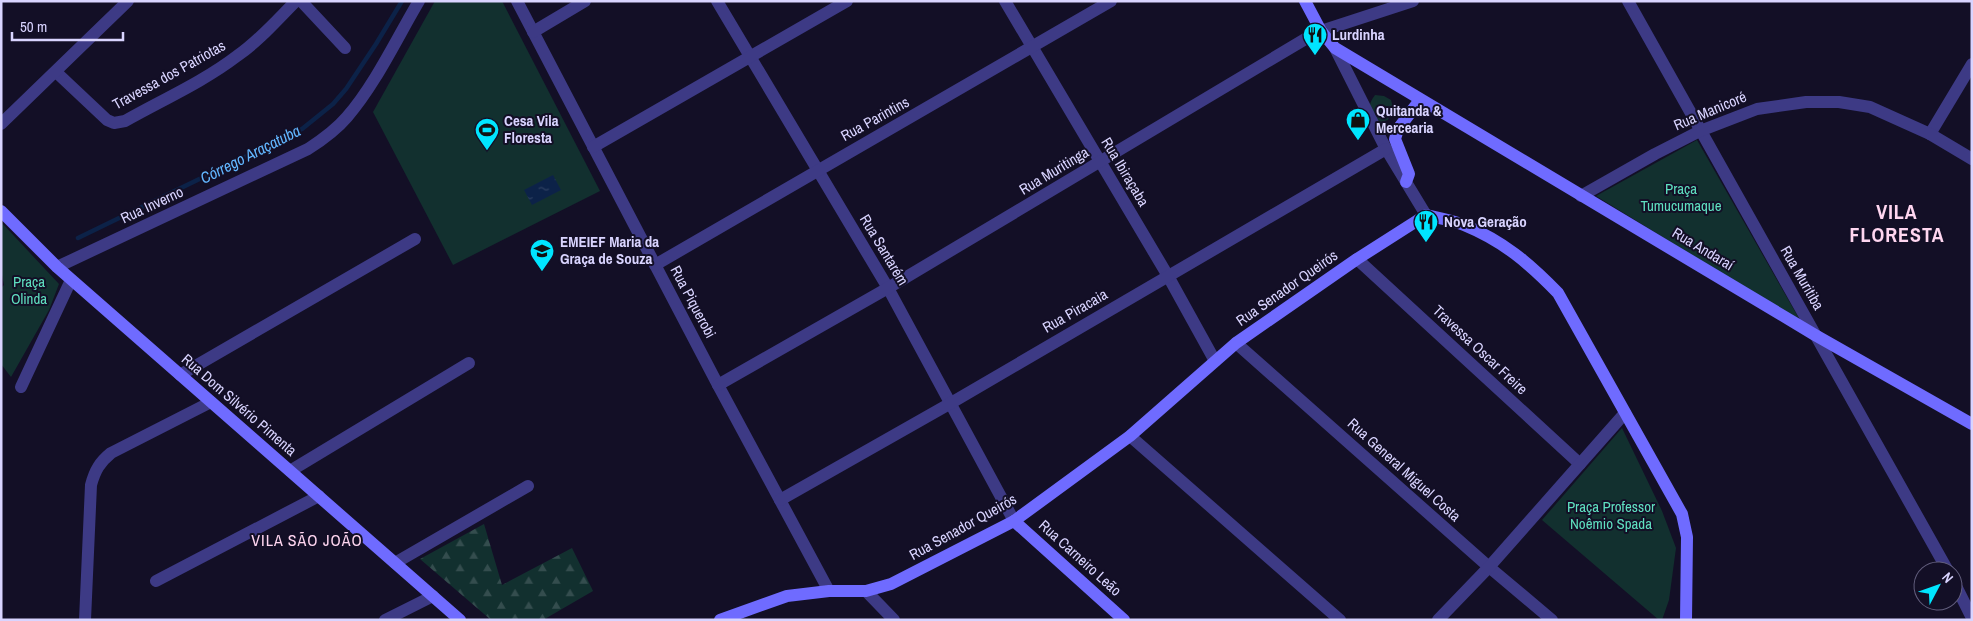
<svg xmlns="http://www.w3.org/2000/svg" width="1973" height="621" viewBox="0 0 1973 621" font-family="'Archivo Narrow',sans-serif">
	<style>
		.forest { fill: url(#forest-firs) }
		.green { fill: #12302f }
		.water { fill: url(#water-ripples) }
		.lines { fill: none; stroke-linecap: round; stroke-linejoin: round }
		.stream { stroke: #0c2248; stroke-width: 4.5 }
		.street { stroke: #3d3a85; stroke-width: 12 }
		.secondary { stroke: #6f6bff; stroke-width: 12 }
		.labels { text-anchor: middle; stroke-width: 4; stroke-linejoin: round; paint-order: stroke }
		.poi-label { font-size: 15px; font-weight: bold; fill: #d9d4ff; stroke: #130f26; text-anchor: start }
		.street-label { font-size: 15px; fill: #d9d4ff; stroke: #130f26 }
		.park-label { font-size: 15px; fill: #5fe0c0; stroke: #130f26 }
		.water-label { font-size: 16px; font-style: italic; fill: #62b6ff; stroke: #130f26 }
		.neighbourhood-label { font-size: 16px; letter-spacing: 1px; fill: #ffd6f0; stroke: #130f26 }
		.district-label { font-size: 20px; font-weight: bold; letter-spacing: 1px; fill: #ffd6f0; stroke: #130f26 }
	</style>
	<defs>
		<pattern id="forest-firs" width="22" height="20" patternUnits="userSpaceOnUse" patternTransform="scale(1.25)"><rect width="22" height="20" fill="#12302f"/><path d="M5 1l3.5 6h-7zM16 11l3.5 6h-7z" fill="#344d4e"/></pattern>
		<pattern id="water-ripples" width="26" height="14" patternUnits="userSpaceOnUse" patternTransform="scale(1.25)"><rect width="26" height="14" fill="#0c2248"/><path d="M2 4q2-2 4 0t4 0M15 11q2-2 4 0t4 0" fill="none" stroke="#2f4163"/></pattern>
	</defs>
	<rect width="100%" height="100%" fill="#130f26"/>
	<!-- forest -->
	<polygon class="forest" points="484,524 502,585 572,548 593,591 543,620 491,620 420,559"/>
	<!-- green -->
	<g class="green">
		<polygon points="435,1 502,1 600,191 453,265 373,112"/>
		<path d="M1375 95 1384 96 1391 100 1393 108 1388 120 1381 122C1368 116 1366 107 1375 95Z"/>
		<polygon points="1697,140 1801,322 1596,196"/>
		<polygon points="1,222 59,284 49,310 11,377 1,364 1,288 4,285 1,270"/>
		<polygon points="1622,428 1662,511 1676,548 1669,600 1662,620 1659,620 1542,520"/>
	</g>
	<!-- water -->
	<polygon class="water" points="553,175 561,190 532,205 524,190"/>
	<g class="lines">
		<!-- stream -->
		<polyline class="stream" points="78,238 302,129 333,104 346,89 376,44 402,1"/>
		<!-- street -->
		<g class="street">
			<polyline points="301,1 345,48"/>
			<polyline points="517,1 718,385 829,591"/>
			<polyline points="717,1 888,288 1014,521"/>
			<polyline points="1005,1 1168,276 1215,361"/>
			<polyline points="1628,1 1948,571"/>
			<polyline points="533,32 585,1"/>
			<polyline points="1335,48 1386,149 1426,215"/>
			<path d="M56 72 107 120 114 123 125 121C162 100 203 82 237 56 259 41 277 20 296 1"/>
			<polyline points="1,124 128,1"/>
			<polyline points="1930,134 1972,64"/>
			<polyline points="593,147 847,1"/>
			<polyline points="1581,196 1655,154 1700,131 1757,109 1806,102 1839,102 1870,107 1930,134 1972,159"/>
			<polyline points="1357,259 1580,464"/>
			<polyline points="655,265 1111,1"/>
			<path d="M57 267 308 149C322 140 336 130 347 117 375 85 397 38 419 1"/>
			<polyline points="1236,343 1489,567 1552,620"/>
			<polyline points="180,375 415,239"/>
			<polyline points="718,385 888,288 1307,38 1321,31 1413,1"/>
			<polyline points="21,387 71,280"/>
			<polyline points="1130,436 1340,620"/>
			<polyline points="290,471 469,363"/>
			<polyline points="780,500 951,403 1386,149"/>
			<polyline points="395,563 528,486"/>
			<polyline points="1953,580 1972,618"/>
			<polyline points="156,581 319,496"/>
			<polyline points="866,591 894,620"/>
			<path d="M85 620 91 485C95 470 100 462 111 453L211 402"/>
			<polyline points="385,620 433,596"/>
			<polyline points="1438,620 1489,567 1625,413"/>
		</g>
		<!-- secondary -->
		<g class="secondary">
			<polyline points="1305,1 1321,31 1335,48 1815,335 1972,424"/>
			<polyline points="1406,182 1409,174 1395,139 1398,129 1420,100"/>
			<polyline points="1,211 57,267 460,620"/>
			<polyline points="1014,521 1124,620"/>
			<path d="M720 620 787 596 829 591H866L891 584 1014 521 1130 436 1236 343 1357 259 1426 215C1439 218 1452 220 1464 225 1503 241 1529 263 1558 293L1682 514 1687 537 1686 620"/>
		</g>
	</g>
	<!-- icons -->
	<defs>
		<symbol id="restaurant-pin" viewBox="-11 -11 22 30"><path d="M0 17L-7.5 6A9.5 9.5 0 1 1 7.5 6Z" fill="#00e5ff" stroke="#130f26"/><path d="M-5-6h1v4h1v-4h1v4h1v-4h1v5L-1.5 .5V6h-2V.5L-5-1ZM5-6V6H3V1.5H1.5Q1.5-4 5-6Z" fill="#111"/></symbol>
		<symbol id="shop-pin" viewBox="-11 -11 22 30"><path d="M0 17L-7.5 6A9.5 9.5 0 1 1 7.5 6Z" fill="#00e5ff" stroke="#130f26"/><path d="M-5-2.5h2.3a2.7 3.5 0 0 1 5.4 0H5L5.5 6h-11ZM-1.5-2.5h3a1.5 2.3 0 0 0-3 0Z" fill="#111"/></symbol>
		<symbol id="stadium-pin" viewBox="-11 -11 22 30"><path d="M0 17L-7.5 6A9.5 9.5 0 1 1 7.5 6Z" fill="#00e5ff" stroke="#130f26"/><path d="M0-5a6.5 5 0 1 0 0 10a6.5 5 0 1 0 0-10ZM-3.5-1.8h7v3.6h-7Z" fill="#111"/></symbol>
		<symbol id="school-pin" viewBox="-11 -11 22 30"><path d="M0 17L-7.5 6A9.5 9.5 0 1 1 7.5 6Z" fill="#00e5ff" stroke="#130f26"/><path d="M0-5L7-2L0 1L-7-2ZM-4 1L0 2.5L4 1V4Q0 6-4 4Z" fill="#111"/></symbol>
	</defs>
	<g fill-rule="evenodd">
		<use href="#restaurant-pin" x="1301" y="21" width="28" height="38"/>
		<use href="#shop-pin" x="1344" y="106" width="28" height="38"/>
		<use href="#stadium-pin" x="473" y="116" width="28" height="38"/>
		<use href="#restaurant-pin" x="1412" y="208" width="28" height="38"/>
		<use href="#school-pin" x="528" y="237" width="28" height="38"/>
	</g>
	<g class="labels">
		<!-- poi labels -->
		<g class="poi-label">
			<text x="1332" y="40">Lurdinha</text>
			<text x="1376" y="116">Quitanda &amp;<tspan x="1376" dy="17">Mercearia</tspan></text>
			<text x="504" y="126">Cesa Vila<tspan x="504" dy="17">Floresta</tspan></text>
			<text x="1444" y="227">Nova Geração</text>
			<text x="560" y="247">EMEIEF Maria da<tspan x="560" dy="17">Graça de Souza</tspan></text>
		</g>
		<!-- street labels -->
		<g class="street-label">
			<text transform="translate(169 75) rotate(-29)" y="5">Travessa dos Patriotas</text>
			<text transform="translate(1710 111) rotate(-23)" y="5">Rua Manicoré</text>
			<text transform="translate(875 119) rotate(-29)" y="5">Rua Parintins</text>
			<text transform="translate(1054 171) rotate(-31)" y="5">Rua Muritinga</text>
			<text transform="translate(1125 172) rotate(59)" y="5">Rua Ibiraçaba</text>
			<text transform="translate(152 205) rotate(-25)" y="5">Rua Inverno</text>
			<text transform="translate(1703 249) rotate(31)" y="5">Rua Andaraí</text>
			<text transform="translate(884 250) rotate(59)" y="5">Rua Santarém</text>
			<text transform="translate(1802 278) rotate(60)" y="5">Rua Muritiba</text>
			<text transform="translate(1287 288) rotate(-35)" y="5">Rua Senador Queirós</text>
			<text transform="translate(693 302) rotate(62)" y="5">Rua Piquerobi</text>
			<text transform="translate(1075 311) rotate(-30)" y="5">Rua Piracaia</text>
			<text transform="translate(1480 350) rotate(43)" y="5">Travessa Oscar Freire</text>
			<text transform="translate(239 405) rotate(41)" y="5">Rua Dom Silvério Pimenta</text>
			<text transform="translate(1404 470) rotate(42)" y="5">Rua General Miguel Costa</text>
			<text transform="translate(963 527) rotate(-29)" y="5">Rua Senador Queirós</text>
			<text transform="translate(1080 558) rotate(42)" y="5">Rua Carneiro Leão</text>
		</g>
		<!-- park labels -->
		<g class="park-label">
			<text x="1681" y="194">Praça<tspan x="1681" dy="17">Tumucumaque</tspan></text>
			<text x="29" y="287">Praça<tspan x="29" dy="17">Olinda</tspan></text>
			<text x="1611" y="512">Praça Professor<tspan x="1611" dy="17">Noêmio Spada</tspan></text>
		</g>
		<!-- water labels -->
		<g class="water-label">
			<text transform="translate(250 154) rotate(-27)" y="6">Córrego Araçatuba</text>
		</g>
		<!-- neighbourhood labels -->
		<g class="neighbourhood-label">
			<text x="307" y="546">VILA SÃO JOÃO</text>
		</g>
		<!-- district labels -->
		<g class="district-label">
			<text x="1897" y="219">VILA<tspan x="1897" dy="23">FLORESTA</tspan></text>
		</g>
	</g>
	<!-- border -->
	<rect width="1973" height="621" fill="none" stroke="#d9d4ff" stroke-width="5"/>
	<!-- north arrow -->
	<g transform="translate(1938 586) rotate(49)"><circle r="24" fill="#130f26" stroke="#625e7d"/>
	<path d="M0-4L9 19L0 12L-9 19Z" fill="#00e5ff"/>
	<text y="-8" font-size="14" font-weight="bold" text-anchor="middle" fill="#d9d4ff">N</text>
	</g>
	<!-- scale -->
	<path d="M12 32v8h111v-8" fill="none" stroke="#d9d4ff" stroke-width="2.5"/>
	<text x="20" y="32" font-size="15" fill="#d9d4ff" stroke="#130f26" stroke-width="4" paint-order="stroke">50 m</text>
</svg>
